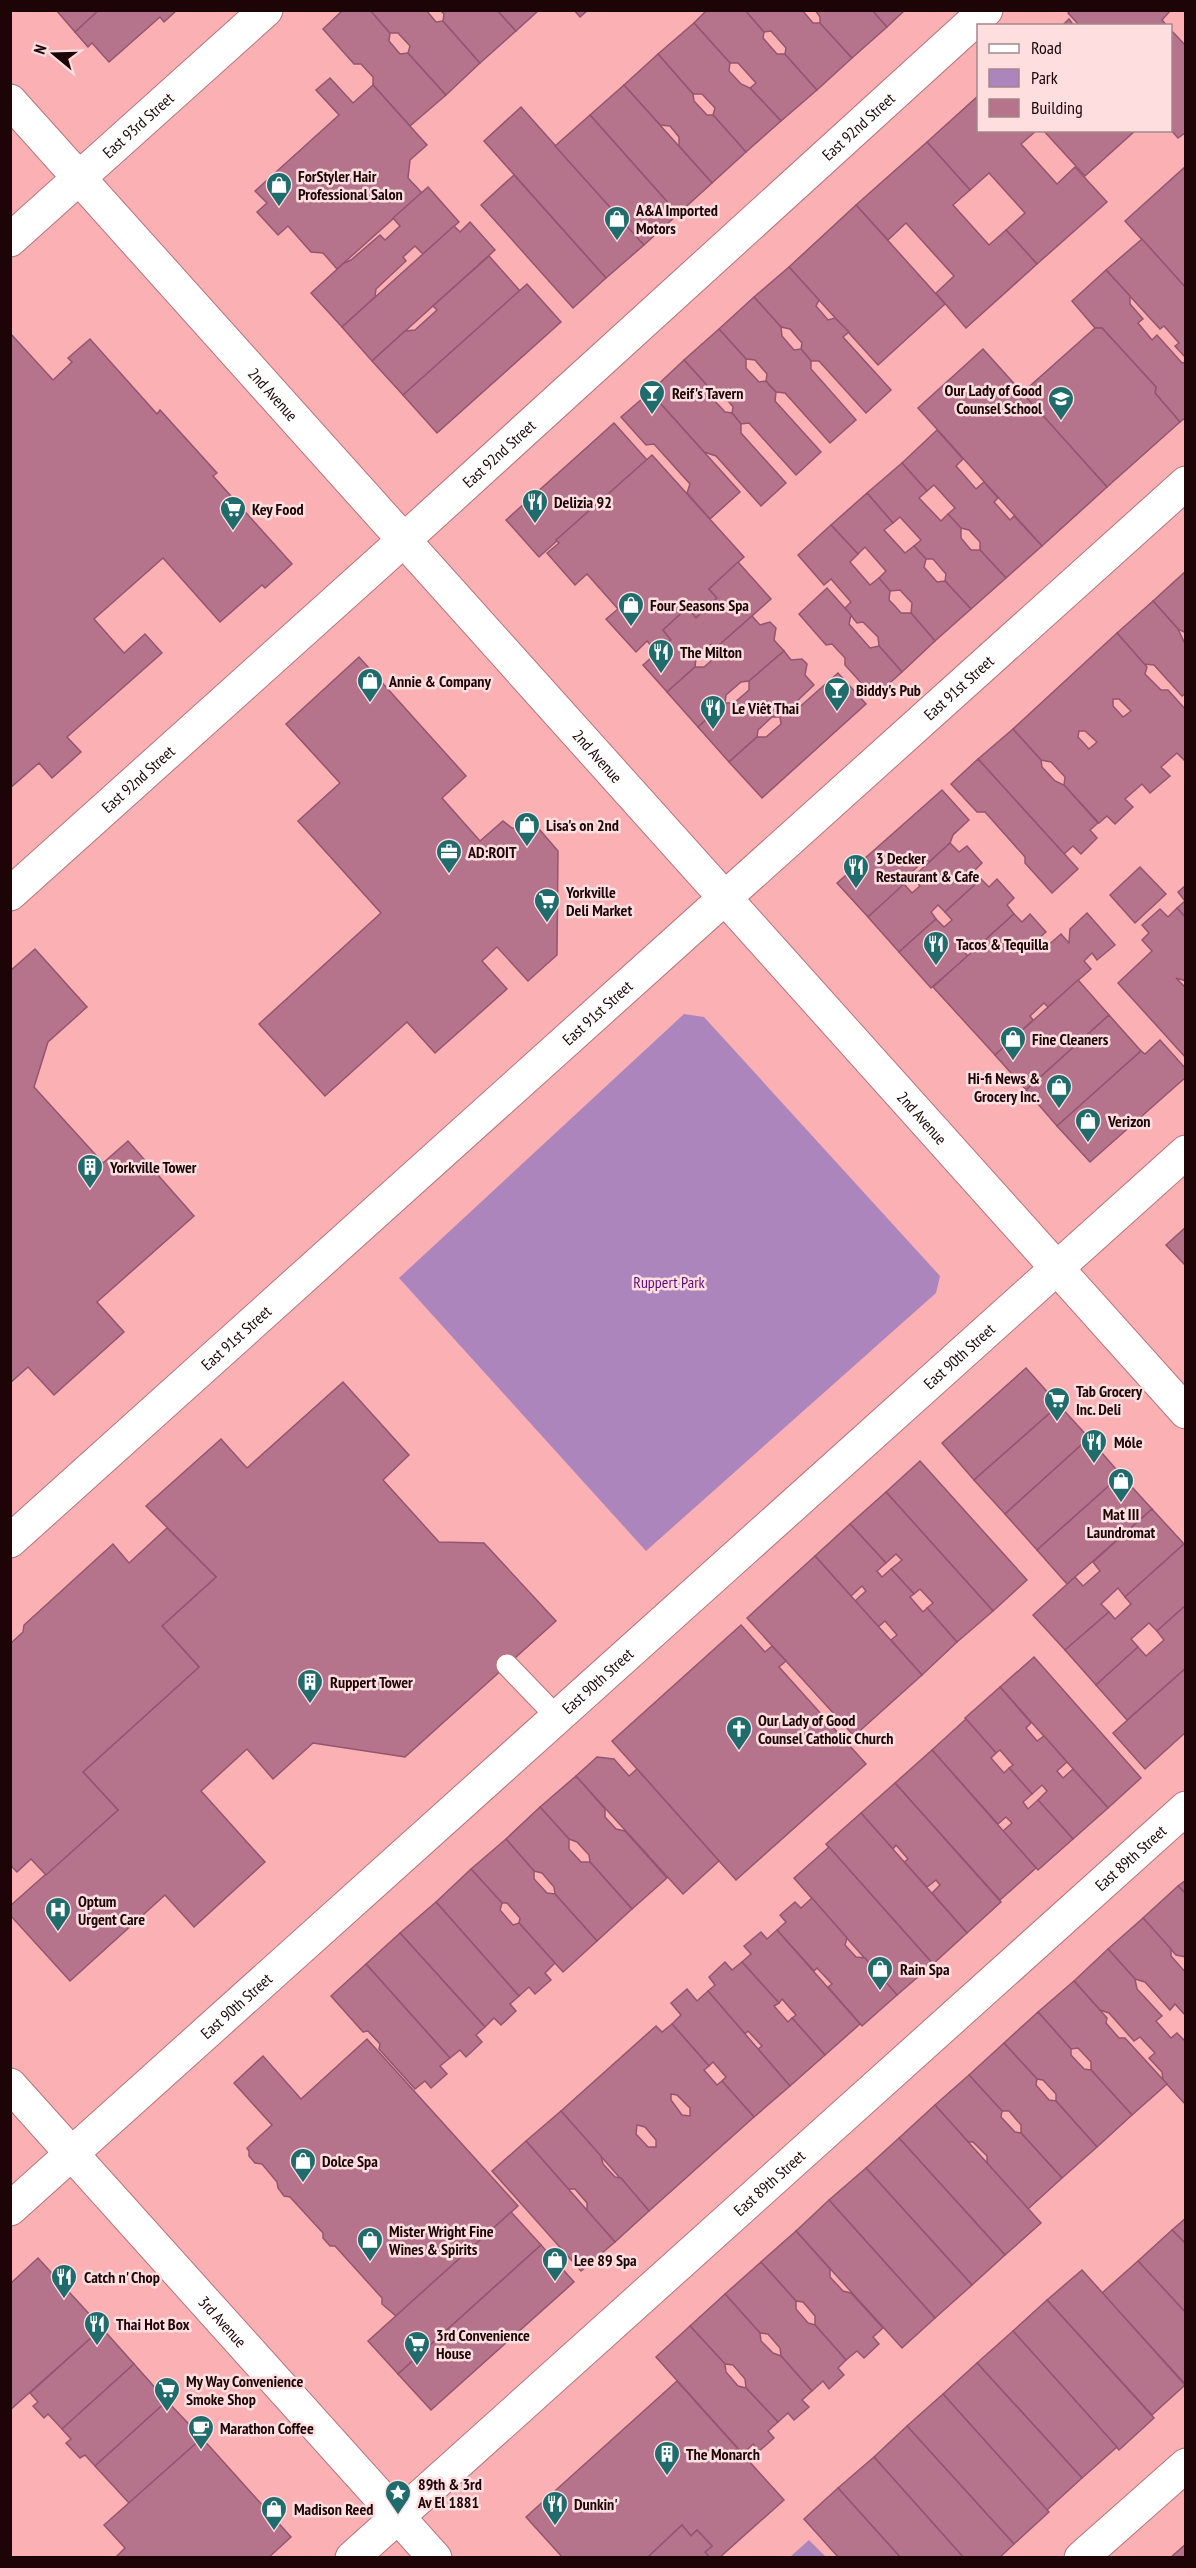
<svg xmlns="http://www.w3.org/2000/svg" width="1196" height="2568" viewBox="0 0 1196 2568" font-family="'PT Sans Narrow',sans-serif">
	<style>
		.green { fill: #ab85bc }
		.building { fill: #b5738c; stroke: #94556e; stroke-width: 1.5; fill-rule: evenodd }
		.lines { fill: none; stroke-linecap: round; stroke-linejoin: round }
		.lane-casing { stroke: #b97377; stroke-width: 23 }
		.street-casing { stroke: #b97377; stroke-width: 35 }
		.primary-casing { stroke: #b97377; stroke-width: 35 }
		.lane { stroke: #fff; stroke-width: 21 }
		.street { stroke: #fff; stroke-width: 33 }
		.primary { stroke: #fff; stroke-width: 33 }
		.labels { text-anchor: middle; stroke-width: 5; stroke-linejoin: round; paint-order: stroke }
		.street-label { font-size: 16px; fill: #1d0507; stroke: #ffdee0 }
		.poi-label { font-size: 16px; font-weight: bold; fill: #1d0507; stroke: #ffdee0; text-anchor: start }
		.park-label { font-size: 16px; fill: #600b7b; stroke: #ffdee0 }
	</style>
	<rect width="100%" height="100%" fill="#fbb0b4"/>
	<!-- green -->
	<g class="green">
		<polygon points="684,1014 704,1017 940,1276 936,1293 646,1551 399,1278"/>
		<polygon points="809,2540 826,2557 790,2557"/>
	</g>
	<!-- building -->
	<g class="building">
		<polygon points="56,10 99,10 75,32"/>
		<polygon points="99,10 177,10 164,22 160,17 109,62 92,43 88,47 75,32"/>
		<polygon points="343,10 370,10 390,33 389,41 400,54 408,53 446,95 410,126 373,85 373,77 361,64 354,64 323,29"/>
		<polygon points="370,10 426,10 436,22 443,21 480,63 446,95 408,53 410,46 398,33 390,33"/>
		<polygon points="440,10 497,10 516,31 480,63 443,21 444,14"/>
		<polygon points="497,10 539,10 516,31"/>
		<polygon points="574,10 588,10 580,17"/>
		<polygon points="707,10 745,10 764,32 763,38 777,54 785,54 817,90 781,121 750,88 756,83 738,63 730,63 694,23"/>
		<polygon points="745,10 802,10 813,23 820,23 852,58 817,90 785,54 786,48 771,31 764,32"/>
		<polygon points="815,10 872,10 887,27 852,58 820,23 820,17"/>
		<polygon points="872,10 905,10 887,27"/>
		<polygon points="1071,10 1171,10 1162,20 1167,26 1080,26 1068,13"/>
		<polygon points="1069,19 1074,26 1062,26"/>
		<polygon points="694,23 730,63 729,71 741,84 750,88 781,121 746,152 713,115 715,108 702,94 693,94 658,54"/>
		<polygon points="1170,29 1186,46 1186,132 1178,138 1170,129"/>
		<polygon points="658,54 693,94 694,101 707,115 713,115 746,152 712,183 679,146 679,137 670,126 660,125 624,85"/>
		<polygon points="330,78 353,103 373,85 427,145 410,160 408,178 422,193 337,269 323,253 311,252 288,226 278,235 257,212 267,203 255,191 339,115 316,90"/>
		<polygon points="624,85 712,183 678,214 590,115"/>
		<polygon points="978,96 978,130 1037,130 1021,144 1057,184 1075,167 1107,202 1037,264 1006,230 1025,213 989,173 970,190 927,142"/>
		<polygon points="521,107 644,245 606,278 484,141"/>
		<polygon points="590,115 678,214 644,245 555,146"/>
		<polygon points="1043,130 1136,130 1085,176"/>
		<polygon points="927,142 970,190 953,205 989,245 1006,230 1037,264 966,328 936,293 954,276 906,223 888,240 856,205"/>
		<polygon points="1186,166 1186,288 1125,221"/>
		<polygon points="514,175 606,278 573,308 481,205"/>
		<polygon points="428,187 459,222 423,254 415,246 403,257 406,261 376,289 375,297 342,327 311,293 344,263 351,260 380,235 385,240 400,226 393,218"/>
		<polygon points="856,205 945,304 878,365 789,267"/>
		<polygon points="470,222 495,250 372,361 342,327 454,226 460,232"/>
		<polygon points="1142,239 1186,288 1186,358 1175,346 1179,343 1164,326 1160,329 1106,270"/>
		<polygon points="489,256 520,291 403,395 372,361 405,331 415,330 437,310 433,306"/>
		<polygon points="789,267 819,300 816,306 828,320 835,318 849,332 843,337 891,390 866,413 819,361 811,361 801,349 802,343 790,329 781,327 754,297"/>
		<polygon points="1106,270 1130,296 1130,304 1143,319 1138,323 1152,340 1157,335 1182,363 1186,362 1186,417 1180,422 1155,393 1156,387 1102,328 1095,328 1072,301"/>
		<polygon points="527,284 561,322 437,433 403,395"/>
		<polygon points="754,297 781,327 782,336 794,350 801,349 811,361 811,369 856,420 830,443 785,393 776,392 766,381 767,374 755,360 746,359 719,329"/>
		<polygon points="1095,328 1102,328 1156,387 1155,393 1180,422 1107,487 1022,393"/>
		<polygon points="719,329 746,359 746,368 759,382 766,381 769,385 776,392 775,401 821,452 796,475 749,423 741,424 732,413 733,407 721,392 713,392 684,360"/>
		<polygon points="10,333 53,380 72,362 68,358 90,339 157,414 160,410 217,473 213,476 292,564 265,588 262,585 220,622 163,558 94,619 124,653 145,634 162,653 67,737 81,752 52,778 39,763 10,788"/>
		<polygon points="983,349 1107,487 1042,546 918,408"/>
		<polygon points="684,360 713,392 713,399 725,412 732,413 741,424 741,433 786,483 761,506 716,456 704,452 650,392"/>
		<polygon points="650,392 740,492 710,519 687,493 690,484 654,444 646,445 621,417"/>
		<polygon points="614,423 647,460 539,557 506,520"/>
		<polygon points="937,430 963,459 956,466 976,489 984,482 998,498 994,502 1010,520 1014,516 1042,546 1006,578 980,550 980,542 969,530 961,528 948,514 955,508 934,485 927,491 902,463"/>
		<polygon points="652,455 744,557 709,589 717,598 696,618 687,608 663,630 671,640 657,652 647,641 636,652 606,619 618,609 587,574 575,585 547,553 559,543 556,540"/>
		<polygon points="902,463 927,491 919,498 941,521 948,514 961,528 961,538 971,550 980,550 1006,578 971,609 945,581 946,574 933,559 926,559 914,546 921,540 900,517 893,523 867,493"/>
		<polygon points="867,493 893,523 884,530 905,553 914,546 926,559 924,567 937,582 945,581 971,609 935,641 911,613 912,603 900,590 890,591 879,578 886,571 865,547 858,554 831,525"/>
		<polygon points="831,525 858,554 850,562 870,585 879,578 890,591 889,600 894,605 901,613 911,613 935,641 902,672 879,646 878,637 863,622 857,623 845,608 851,602 831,579 824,585 798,555"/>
		<polygon points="738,562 771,599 718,646 711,644 696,658 695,667 667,692 643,665 671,640 663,630 687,608 696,618 717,598 709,589"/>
		<polygon points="1186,571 1186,633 1178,629 1153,601"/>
		<polygon points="827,588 851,615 849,624 870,648 879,646 902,672 874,697 845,665 845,658 832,644 826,645 799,614"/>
		<polygon points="1153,601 1178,629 1186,646 1186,693 1182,696 1154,665 1144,664 1117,633"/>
		<polygon points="752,616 760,625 770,622 776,628 774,640 784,651 749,681 741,682 726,695 725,703 698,727 667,692 695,667 704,667 719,654 718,646"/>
		<path d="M1117 633 1147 667 1145 674 1161 690H1168L1186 710V762L1177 753 1161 767 1170 776 1150 793 1142 784 1125 799 1133 807 1115 824 1107 816 1099 823 1064 785 1065 777 1051 762 1041 760 1013 729ZM1113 699H1119L1131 711 1123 717 1113 706ZM1079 731H1085L1097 742 1089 749 1078 737Z"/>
		<polygon points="784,651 791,660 802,659 807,664 805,675 814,685 780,717 772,717 758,730 757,737 729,762 698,727 725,703 734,703 749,690 749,681"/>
		<polygon points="359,657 466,776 442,798 480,841 503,821 512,828 539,829 558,851 557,955 528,981 497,947 482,961 507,989 435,1053 407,1022 325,1096 259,1024 381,913 298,821 340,783 286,724"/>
		<polygon points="838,673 866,704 762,798 729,762 757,737 766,737 781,724 780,717 790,706 795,711"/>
		<polygon points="1013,729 1041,760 1042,767 1055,781 1064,785 1098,823 1090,830 1097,838 1081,854 1073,846 1064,854 978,759"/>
		<polygon points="978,759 1078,869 1052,893 1025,863 1025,857 985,812 977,812 951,784"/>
		<polygon points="942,790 969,820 953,835 950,843 929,862 926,859 904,879 903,886 868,917 837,883"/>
		<polygon points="950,843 959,852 967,846 982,863 974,871 981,879 945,912 938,905 931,912 936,919 899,952 868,917 904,884 912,893 920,886 913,877"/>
		<polygon points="1140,867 1166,894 1135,923 1110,895"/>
		<polygon points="981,879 989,887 997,879 1014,898 1007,905 1014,914 976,948 970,941 961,949 968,956 931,988 899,952 936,919 944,927 952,920 945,912"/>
		<polygon points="1186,885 1186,918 1177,908 1185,901 1178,892"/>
		<polygon points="1177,908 1186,918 1186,981 1176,978 1186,988 1186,1058 1118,983 1152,951 1142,940 1149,933 1142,925 1160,909 1168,917"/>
		<polygon points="1087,913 1115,945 1097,960 1092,953 1084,961 1091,969 1048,1007 1044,1003 1030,1016 1033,1020 995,1055 933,987 1014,914 1022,922 1030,914 1046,932 1038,939 1045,948 1061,934 1069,943 1070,929"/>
		<polygon points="35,949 87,1007 48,1042 34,1087 103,1163 128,1141 194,1216 97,1302 124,1332 54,1395 28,1367 10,1383 10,971"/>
		<polygon points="1078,980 1109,1015 1026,1090 995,1055"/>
		<polygon points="1109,1015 1141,1051 1057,1126 1026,1090"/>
		<polygon points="1160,1040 1186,1069 1186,1077 1090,1162 1057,1126 1141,1051 1145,1054"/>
		<polygon points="1186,1227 1186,1266 1166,1245"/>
		<polygon points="1026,1368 1059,1405 974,1480 942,1443"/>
		<polygon points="343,1382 409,1455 383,1480 439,1542 484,1543 556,1621 405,1757 313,1743 273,1779 247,1749 201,1791 265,1862 194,1927 165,1895 70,1981 10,1915 10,1906 118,1810 83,1772 199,1667 162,1626 216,1577 146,1506 221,1439 247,1468"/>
		<polygon points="1059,1405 1089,1438 1005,1514 974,1480"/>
		<polygon points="1089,1438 1121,1475 1037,1550 1005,1514"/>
		<polygon points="920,1461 1027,1580 993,1611 886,1492"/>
		<polygon points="1121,1475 1152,1509 1067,1584 1037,1550"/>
		<polygon points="886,1492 993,1611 957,1642 927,1608 933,1603 920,1589 914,1594 891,1569 902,1560 896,1554 886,1563 850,1524"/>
		<polygon points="1152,1509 1184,1544 1125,1597 1118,1588 1101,1604 1109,1612 1065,1650 1033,1615 1075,1577 1083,1586 1100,1571 1093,1562"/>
		<polygon points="850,1524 886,1563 877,1571 882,1577 891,1569 914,1594 910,1597 923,1612 927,1608 957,1642 922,1675 891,1640 897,1635 885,1621 878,1627 855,1601 866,1591 862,1586 851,1596 815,1556"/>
		<polygon points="167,1528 216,1577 162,1626 199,1667 83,1772 118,1810 46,1875 31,1859 17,1872 12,1867 10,1856 10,1644 23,1632 24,1625 113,1544 129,1563"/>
		<polygon points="1184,1544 1186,1547 1186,1605 1157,1631 1149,1623 1131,1639 1138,1647 1096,1685 1065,1650 1109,1612 1115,1619 1131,1604 1125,1597"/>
		<polygon points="815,1556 922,1675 854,1736 747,1618"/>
		<polygon points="1186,1605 1186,1668 1127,1720 1096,1685 1138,1647 1146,1656 1164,1640 1157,1631"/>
		<polygon points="741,1625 765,1652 772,1646 786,1661 779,1667 866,1764 736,1880 612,1741"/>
		<polygon points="1034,1657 1141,1778 1108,1808 1000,1687"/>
		<polygon points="1186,1668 1186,1732 1145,1769 1113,1733"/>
		<polygon points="1000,1687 1031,1723 1026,1728 1037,1741 1044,1736 1067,1762 1057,1771 1063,1778 1073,1769 1108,1808 1073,1839 1038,1800 1047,1791 1042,1785 1032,1794 1009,1768 1013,1765 1000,1750 996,1753 965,1718"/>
		<polygon points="966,1719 996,1753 991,1758 1004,1773 1009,1768 1032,1794 1023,1802 1028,1809 1038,1800 1073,1839 1038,1870 1003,1831 1012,1823 1006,1817 998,1824 932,1750"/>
		<polygon points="932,1750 1036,1868 1000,1900 895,1783"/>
		<polygon points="597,1757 614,1759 629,1776 637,1769 719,1861 683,1894 576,1776"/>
		<polygon points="576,1776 605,1809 605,1817 616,1829 625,1831 667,1878 632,1909 590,1862 589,1855 577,1842 569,1839 540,1807"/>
		<polygon points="895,1783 1001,1902 967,1933 932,1893 940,1885 936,1880 927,1887 904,1862 908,1859 896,1845 893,1849 861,1813"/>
		<polygon points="540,1807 569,1839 569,1849 581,1862 590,1862 632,1909 597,1941 555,1894 554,1887 542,1873 534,1871 506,1839"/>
		<polygon points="861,1813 967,1933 933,1964 826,1844"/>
		<polygon points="506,1839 534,1871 534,1879 547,1893 555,1894 597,1941 563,1972 519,1923 520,1918 507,1903 502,1903 471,1869"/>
		<polygon points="829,1847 933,1964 897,1995 794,1878"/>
		<polygon points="471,1869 502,1903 500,1910 513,1925 519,1923 555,1963 545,1973 551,1980 535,1994 529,1987 519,1996 436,1902"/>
		<polygon points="1186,1880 1186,1894 1178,1886"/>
		<polygon points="1178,1886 1186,1894 1186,1957 1176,1955 1143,1918"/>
		<polygon points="812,1898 847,1938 845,1945 856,1957 865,1958 897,1995 862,2026 828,1987 832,1984 817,1968 814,1971 777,1930 786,1922 780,1915 795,1902 801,1908"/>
		<polygon points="436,1902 519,1996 510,2004 516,2011 501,2025 494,2018 485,2027 400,1933"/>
		<polygon points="1143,1918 1171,1949 1171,1956 1186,1973 1186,2016 1175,2004 1170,2010 1145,1982 1135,1979 1108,1949"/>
		<polygon points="777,1930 860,2024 825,2055 792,2018 796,2015 782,1999 779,2003 742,1962 751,1954 744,1946 761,1932 767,1939"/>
		<polygon points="400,1933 485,2027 476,2035 482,2042 466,2057 460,2050 450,2058 366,1964"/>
		<polygon points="1108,1949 1135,1979 1137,1989 1162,2016 1156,2021 1171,2038 1177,2033 1186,2042 1186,2105 1163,2080 1162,2072 1149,2058 1155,2053 1140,2037 1134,2041 1109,2013 1100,2010 1074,1981"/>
		<polygon points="725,1962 732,1970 742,1962 779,2003 774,2006 788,2022 792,2018 825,2055 790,2086 758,2049 762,2046 748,2031 745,2034 708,1991 715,1985 709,1977"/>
		<polygon points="366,1964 450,2058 440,2066 447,2074 431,2088 425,2081 415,2089 379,2049 380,2044 368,2031 363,2032 331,1996"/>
		<polygon points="1074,1981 1107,2018 1106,2023 1119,2038 1125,2038 1167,2084 1132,2115 1091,2070 1091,2062 1078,2048 1071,2049 1038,2012"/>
		<polygon points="687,1989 697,2001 708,1991 790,2086 754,2117 722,2081 726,2077 713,2062 709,2066 672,2024 681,2015 671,2003"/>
		<polygon points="1038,2012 1071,2049 1071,2055 1084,2069 1091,2070 1132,2115 1097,2147 1056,2101 1056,2094 1043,2080 1037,2079 1004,2043"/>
		<path d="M672 2024 709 2066 704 2070 717 2085 722 2081 754 2117 649 2211 561 2111 656 2026 662 2032ZM671 2094 677 2095 690 2108V2116L682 2115 671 2100ZM637 2125 645 2127 656 2140V2147H648L636 2134Z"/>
		<polygon points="367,2039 518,2206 396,2316 382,2304 382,2298 335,2246 330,2246 323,2238 323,2233 290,2197 284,2196 278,2188 277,2182 262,2164 255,2163 249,2156 249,2151 247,2148 272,2125 234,2083 263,2056 301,2099"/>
		<polygon points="1004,2043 1037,2079 1036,2085 1049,2100 1056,2101 1097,2147 1062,2178 1021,2133 1021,2125 1009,2111 1002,2111 969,2075"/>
		<polygon points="969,2075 1002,2111 1001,2117 1015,2132 1021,2133 1062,2178 1028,2209 987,2163 987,2156 973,2142 968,2142 935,2105"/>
		<polygon points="935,2105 1041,2223 1005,2255 899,2138"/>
		<polygon points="561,2111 601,2156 603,2164 615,2177 621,2178 649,2211 615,2242 587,2211 587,2203 575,2189 568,2189 526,2141"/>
		<polygon points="899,2138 1005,2255 972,2285 866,2168"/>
		<polygon points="526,2141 615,2242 581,2271 492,2171"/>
		<polygon points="866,2168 972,2285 935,2318 829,2200"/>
		<polygon points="829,2200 935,2318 902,2348 796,2231"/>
		<polygon points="511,2212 541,2245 398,2374 368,2341"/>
		<polygon points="1186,2218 1186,2244 1172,2230"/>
		<polygon points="1172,2230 1186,2244 1186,2313 1138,2261"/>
		<polygon points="796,2231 830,2269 830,2277 843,2291 851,2293 883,2328 873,2337 879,2344 864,2358 857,2351 846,2360 815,2325 815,2316 803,2302 796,2301 761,2262"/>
		<polygon points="541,2245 574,2282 431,2410 398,2374"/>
		<polygon points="38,2258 102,2328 10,2410 10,2284"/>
		<polygon points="1138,2261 1186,2313 1186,2385 1102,2293"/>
		<polygon points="761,2262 796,2301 796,2309 808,2323 815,2325 846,2360 838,2368 844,2375 829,2389 823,2381 812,2391 781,2356 780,2348 768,2334 760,2333 725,2294"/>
		<polygon points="1082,2270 1185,2385 1152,2415 1047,2300"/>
		<polygon points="725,2294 760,2333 761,2341 773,2353 781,2356 812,2391 802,2400 809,2407 794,2420 788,2413 778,2422 746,2388 745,2379 733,2365 725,2364 690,2326"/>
		<polygon points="1047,2300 1154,2418 1119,2450 1013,2331"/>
		<polygon points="690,2326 725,2364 726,2372 738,2386 746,2388 778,2422 768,2431 774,2438 759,2451 753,2444 743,2454 656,2357"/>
		<polygon points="102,2328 134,2364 62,2429 48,2414 44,2418 33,2406 38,2402 30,2393"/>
		<polygon points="1013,2331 1117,2447 1082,2478 977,2363"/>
		<polygon points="977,2363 1082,2478 1047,2510 943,2394"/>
		<polygon points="134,2364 167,2401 95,2466 85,2455 80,2458 66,2443 71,2439 62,2429"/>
		<polygon points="677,2381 784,2500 719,2558 710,2558 705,2552 712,2546 697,2530 691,2536 682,2525 647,2558 563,2558 526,2517"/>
		<polygon points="943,2394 1049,2512 1014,2544 907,2426"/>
		<polygon points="167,2401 202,2438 129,2503 95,2466"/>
		<polygon points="907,2426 1014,2544 999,2558 964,2558 874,2457"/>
		<polygon points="202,2438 291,2537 268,2558 115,2558 125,2548 104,2525"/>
		<polygon points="874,2457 964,2558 901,2558 838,2488"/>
		<polygon points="838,2488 901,2558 839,2558 804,2519"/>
		<polygon points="682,2525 691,2536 697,2530 712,2546 705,2552 710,2558 647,2558"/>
		<polygon points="1186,2544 1186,2558 1170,2558"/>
	</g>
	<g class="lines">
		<defs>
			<polyline id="lane" points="507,1665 557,1717"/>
			<g id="street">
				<path id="s1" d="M10 240 266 10"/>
				<path id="s2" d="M10 894 404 540 986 10"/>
				<path id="s3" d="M10 1541 1186 483"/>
				<path id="s4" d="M10 2209 1186 1152"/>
				<path id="s5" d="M352 2558 1186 1808"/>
				<polyline points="1081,2558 1186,2465"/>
			</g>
			<g id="primary">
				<path id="s6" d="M10 101 1186 1412"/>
				<path id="s7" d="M10 2085 435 2558"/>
			</g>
		</defs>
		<!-- lane casing -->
		<use href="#lane" class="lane-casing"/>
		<!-- street casing -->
		<use href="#street" class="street-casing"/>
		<!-- primary casing -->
		<use href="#primary" class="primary-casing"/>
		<!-- lane -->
		<use href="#lane" class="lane"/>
		<!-- street -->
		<use href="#street" class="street"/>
		<!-- primary -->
		<use href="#primary" class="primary"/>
	</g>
	<!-- icons -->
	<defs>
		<symbol id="shop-pin" viewBox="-11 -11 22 30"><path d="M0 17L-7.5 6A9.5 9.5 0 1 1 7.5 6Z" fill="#206c6c" stroke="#ffdee0"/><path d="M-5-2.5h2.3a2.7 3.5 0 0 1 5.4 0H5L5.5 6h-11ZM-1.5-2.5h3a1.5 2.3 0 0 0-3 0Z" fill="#fff"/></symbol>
		<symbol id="bar-pin" viewBox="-11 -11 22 30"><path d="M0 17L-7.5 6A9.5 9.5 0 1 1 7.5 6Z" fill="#206c6c" stroke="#ffdee0"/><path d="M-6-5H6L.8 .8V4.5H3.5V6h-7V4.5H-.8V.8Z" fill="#fff"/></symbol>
		<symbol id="school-pin" viewBox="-11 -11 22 30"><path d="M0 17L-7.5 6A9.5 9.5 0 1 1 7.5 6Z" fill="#206c6c" stroke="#ffdee0"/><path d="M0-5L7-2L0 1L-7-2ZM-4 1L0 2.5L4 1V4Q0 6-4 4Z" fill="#fff"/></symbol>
		<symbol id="restaurant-pin" viewBox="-11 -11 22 30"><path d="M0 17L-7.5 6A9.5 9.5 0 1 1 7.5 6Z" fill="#206c6c" stroke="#ffdee0"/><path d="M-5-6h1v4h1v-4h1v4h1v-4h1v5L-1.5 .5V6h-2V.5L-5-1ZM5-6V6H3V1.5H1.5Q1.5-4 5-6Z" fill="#fff"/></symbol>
		<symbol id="supermarket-pin" viewBox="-11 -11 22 30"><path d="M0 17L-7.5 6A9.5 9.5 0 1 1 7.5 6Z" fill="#206c6c" stroke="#ffdee0"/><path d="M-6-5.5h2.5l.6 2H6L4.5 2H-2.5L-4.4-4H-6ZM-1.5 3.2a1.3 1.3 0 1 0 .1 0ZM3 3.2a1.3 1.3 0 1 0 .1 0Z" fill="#fff"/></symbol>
		<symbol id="office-pin" viewBox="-11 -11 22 30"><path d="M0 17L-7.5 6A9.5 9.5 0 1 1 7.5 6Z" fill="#206c6c" stroke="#ffdee0"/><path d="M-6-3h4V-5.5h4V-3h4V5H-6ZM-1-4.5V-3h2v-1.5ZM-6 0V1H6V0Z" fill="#fff"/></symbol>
		<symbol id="building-pin" viewBox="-11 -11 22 30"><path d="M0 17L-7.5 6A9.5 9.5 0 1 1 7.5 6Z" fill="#206c6c" stroke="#ffdee0"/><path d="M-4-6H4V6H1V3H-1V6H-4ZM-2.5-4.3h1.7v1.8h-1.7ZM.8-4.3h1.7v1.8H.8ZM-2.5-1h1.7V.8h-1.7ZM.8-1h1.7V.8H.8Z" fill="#fff"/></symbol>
		<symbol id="church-pin" viewBox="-11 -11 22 30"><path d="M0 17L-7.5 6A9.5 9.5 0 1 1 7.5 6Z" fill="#206c6c" stroke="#ffdee0"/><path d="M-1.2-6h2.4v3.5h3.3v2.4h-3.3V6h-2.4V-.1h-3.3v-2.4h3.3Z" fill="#fff"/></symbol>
		<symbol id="hospital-pin" viewBox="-11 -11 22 30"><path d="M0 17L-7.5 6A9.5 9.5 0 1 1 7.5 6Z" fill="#206c6c" stroke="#ffdee0"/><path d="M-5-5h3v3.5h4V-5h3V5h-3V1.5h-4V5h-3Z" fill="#fff"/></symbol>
		<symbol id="cafe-pin" viewBox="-11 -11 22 30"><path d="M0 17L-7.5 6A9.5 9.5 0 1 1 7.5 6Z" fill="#206c6c" stroke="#ffdee0"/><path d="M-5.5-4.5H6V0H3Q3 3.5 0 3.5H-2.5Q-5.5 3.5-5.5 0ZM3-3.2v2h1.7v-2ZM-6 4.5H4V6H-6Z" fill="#fff"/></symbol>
		<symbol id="sight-pin" viewBox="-11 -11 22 30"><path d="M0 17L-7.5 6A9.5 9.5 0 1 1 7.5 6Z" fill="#206c6c" stroke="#ffdee0"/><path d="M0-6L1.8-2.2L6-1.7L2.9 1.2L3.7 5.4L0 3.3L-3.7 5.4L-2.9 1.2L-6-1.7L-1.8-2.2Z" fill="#fff"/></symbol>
	</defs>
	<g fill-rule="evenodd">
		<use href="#shop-pin" x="264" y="170" width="30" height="40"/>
		<use href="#shop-pin" x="602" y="204" width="30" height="40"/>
		<use href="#bar-pin" x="637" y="378" width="30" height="40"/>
		<use href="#school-pin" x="1046" y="384" width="30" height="40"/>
		<use href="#restaurant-pin" x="520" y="487" width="30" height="40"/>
		<use href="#supermarket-pin" x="218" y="494" width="30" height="40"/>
		<use href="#shop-pin" x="616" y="590" width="30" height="40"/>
		<use href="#restaurant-pin" x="646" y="637" width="30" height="40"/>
		<use href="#shop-pin" x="355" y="666" width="30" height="40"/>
		<use href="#bar-pin" x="822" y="675" width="30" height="40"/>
		<use href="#restaurant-pin" x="698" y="693" width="30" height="40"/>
		<use href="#shop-pin" x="512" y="810" width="30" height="40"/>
		<use href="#office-pin" x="434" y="837" width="30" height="40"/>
		<use href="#restaurant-pin" x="841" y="852" width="30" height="40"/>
		<use href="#supermarket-pin" x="532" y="886" width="30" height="40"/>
		<use href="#restaurant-pin" x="921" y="929" width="30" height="40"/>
		<use href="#shop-pin" x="998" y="1024" width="30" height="40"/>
		<use href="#shop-pin" x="1044" y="1072" width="30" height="40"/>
		<use href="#shop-pin" x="1073" y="1106" width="30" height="40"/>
		<use href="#building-pin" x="75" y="1152" width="30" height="40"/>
		<use href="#supermarket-pin" x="1042" y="1385" width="30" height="40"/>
		<use href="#restaurant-pin" x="1079" y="1427" width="30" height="40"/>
		<use href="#shop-pin" x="1106" y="1466" width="30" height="40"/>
		<use href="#building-pin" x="295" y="1667" width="30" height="40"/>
		<use href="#church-pin" x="724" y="1714" width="30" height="40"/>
		<use href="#hospital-pin" x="43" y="1895" width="30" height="40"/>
		<use href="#shop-pin" x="865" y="1954" width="30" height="40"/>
		<use href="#shop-pin" x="288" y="2146" width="30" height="40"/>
		<use href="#shop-pin" x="355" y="2225" width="30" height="40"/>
		<use href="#shop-pin" x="540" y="2245" width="30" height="40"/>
		<use href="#restaurant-pin" x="49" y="2262" width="30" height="40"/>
		<use href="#restaurant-pin" x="82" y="2309" width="30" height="40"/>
		<use href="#supermarket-pin" x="402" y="2329" width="30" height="40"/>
		<use href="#supermarket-pin" x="152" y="2375" width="30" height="40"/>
		<use href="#cafe-pin" x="186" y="2413" width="30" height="40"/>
		<use href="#building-pin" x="652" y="2439" width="30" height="40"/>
		<use href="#sight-pin" x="383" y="2478" width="30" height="40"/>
		<use href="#restaurant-pin" x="540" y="2489" width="30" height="40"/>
		<use href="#shop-pin" x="259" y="2494" width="30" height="40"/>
	</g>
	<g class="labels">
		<!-- street labels -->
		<g class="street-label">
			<text dy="6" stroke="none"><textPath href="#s1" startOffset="172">East 93rd Street</textPath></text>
			<text dy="6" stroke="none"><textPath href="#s2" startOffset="1144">East 92nd Street</textPath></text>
			<text dy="6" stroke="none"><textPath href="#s6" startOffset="394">2nd Avenue</textPath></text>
			<text dy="6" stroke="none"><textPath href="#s2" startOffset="658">East 92nd Street</textPath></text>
			<text dy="6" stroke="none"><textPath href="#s3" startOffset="1276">East 91st Street</textPath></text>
			<text dy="6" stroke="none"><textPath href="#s6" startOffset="880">2nd Avenue</textPath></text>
			<text dy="6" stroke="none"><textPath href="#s2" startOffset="172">East 92nd Street</textPath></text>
			<text dy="6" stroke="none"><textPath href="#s3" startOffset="790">East 91st Street</textPath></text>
			<text dy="6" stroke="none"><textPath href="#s6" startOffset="1366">2nd Avenue</textPath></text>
			<text dy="6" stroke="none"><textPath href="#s3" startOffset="304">East 91st Street</textPath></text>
			<text dy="6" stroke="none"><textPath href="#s4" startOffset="1276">East 90th Street</textPath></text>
			<text dy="6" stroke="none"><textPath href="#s4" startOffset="790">East 90th Street</textPath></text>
			<text dy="6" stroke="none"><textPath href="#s5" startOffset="1047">East 89th Street</textPath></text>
			<text dy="6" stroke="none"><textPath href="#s4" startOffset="304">East 90th Street</textPath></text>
			<text dy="6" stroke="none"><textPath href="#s5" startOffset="561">East 89th Street</textPath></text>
			<text dy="6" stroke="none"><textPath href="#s7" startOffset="318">3rd Avenue</textPath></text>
		</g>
		<!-- poi labels -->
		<g class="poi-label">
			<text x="298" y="182">ForStyler Hair<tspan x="298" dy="18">Professional Salon</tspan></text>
			<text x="636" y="216">A&amp;A Imported<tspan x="636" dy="18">Motors</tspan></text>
			<text x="1042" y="396" text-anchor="end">Our Lady of Good<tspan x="1042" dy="18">Counsel School</tspan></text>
			<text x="672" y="399">Reif's Tavern</text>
			<text x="554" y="508">Delizia 92</text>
			<text x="252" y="515">Key Food</text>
			<text x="650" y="611">Four Seasons Spa</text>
			<text x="680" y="658">The Milton</text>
			<text x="389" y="687">Annie &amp; Company</text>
			<text x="856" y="696">Biddy's Pub</text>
			<text x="732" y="714">Le Viêt Thai</text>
			<text x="546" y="831">Lisa's on 2nd</text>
			<text x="468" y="858">AD:ROIT</text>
			<text x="876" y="864">3 Decker<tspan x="876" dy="18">Restaurant &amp; Cafe</tspan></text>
			<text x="566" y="898">Yorkville<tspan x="566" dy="18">Deli Market</tspan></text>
			<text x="956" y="950">Tacos &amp; Tequilla</text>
			<text x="1032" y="1045">Fine Cleaners</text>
			<text x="1040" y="1084" text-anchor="end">Hi-fi News &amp;<tspan x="1040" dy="18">Grocery Inc.</tspan></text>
			<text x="1108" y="1127">Verizon</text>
			<text x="110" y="1173">Yorkville Tower</text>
			<text x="1076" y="1397">Tab Grocery<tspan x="1076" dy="18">Inc. Deli</tspan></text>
			<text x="1114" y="1448">Móle</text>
			<text x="1121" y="1520" text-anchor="middle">Mat III<tspan x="1121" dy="18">Laundromat</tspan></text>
			<text x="330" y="1688">Ruppert Tower</text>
			<text x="758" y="1726">Our Lady of Good<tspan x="758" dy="18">Counsel Catholic Church</tspan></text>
			<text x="78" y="1907">Optum<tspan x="78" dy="18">Urgent Care</tspan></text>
			<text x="900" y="1975">Rain Spa</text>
			<text x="322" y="2167">Dolce Spa</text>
			<text x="389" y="2237">Mister Wright Fine<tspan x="389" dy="18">Wines &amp; Spirits</tspan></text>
			<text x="574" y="2266">Lee 89 Spa</text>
			<text x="84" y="2283">Catch n' Chop</text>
			<text x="116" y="2330">Thai Hot Box</text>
			<text x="436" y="2341">3rd Convenience<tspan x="436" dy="18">House</tspan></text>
			<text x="186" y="2387">My Way Convenience<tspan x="186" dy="18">Smoke Shop</tspan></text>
			<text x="220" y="2434">Marathon Coffee</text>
			<text x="686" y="2460">The Monarch</text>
			<text x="418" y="2490">89th &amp; 3rd<tspan x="418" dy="18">Av El 1881</tspan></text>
			<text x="574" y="2510">Dunkin'</text>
			<text x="294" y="2515">Madison Reed</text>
		</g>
		<!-- park labels -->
		<g class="park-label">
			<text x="669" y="1288">Ruppert Park</text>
		</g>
	</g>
	<!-- border -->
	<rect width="1196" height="2568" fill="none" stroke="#1d0507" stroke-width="24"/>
	<!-- legend -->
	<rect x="977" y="24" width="195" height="108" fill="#ffdee0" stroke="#a58789" stroke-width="1.5"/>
	<rect x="989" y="44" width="30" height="9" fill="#ffffff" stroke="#a58789" stroke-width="1.5"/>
	<text x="1031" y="54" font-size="18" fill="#1d0507">Road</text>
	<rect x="989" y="69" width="30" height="18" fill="#ab85bc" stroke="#a58789" stroke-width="1.5"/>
	<text x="1031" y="84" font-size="18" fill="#1d0507">Park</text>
	<rect x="989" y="99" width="30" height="18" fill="#b5738c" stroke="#a58789" stroke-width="1.5"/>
	<text x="1031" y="114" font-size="18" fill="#1d0507">Building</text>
	<!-- north arrow -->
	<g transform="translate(54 54) rotate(289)" stroke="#ffdee0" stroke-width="4.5" paint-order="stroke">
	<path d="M0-4.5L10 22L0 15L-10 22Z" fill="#1d0507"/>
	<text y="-9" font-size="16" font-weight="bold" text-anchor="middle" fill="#1d0507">N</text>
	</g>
</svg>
